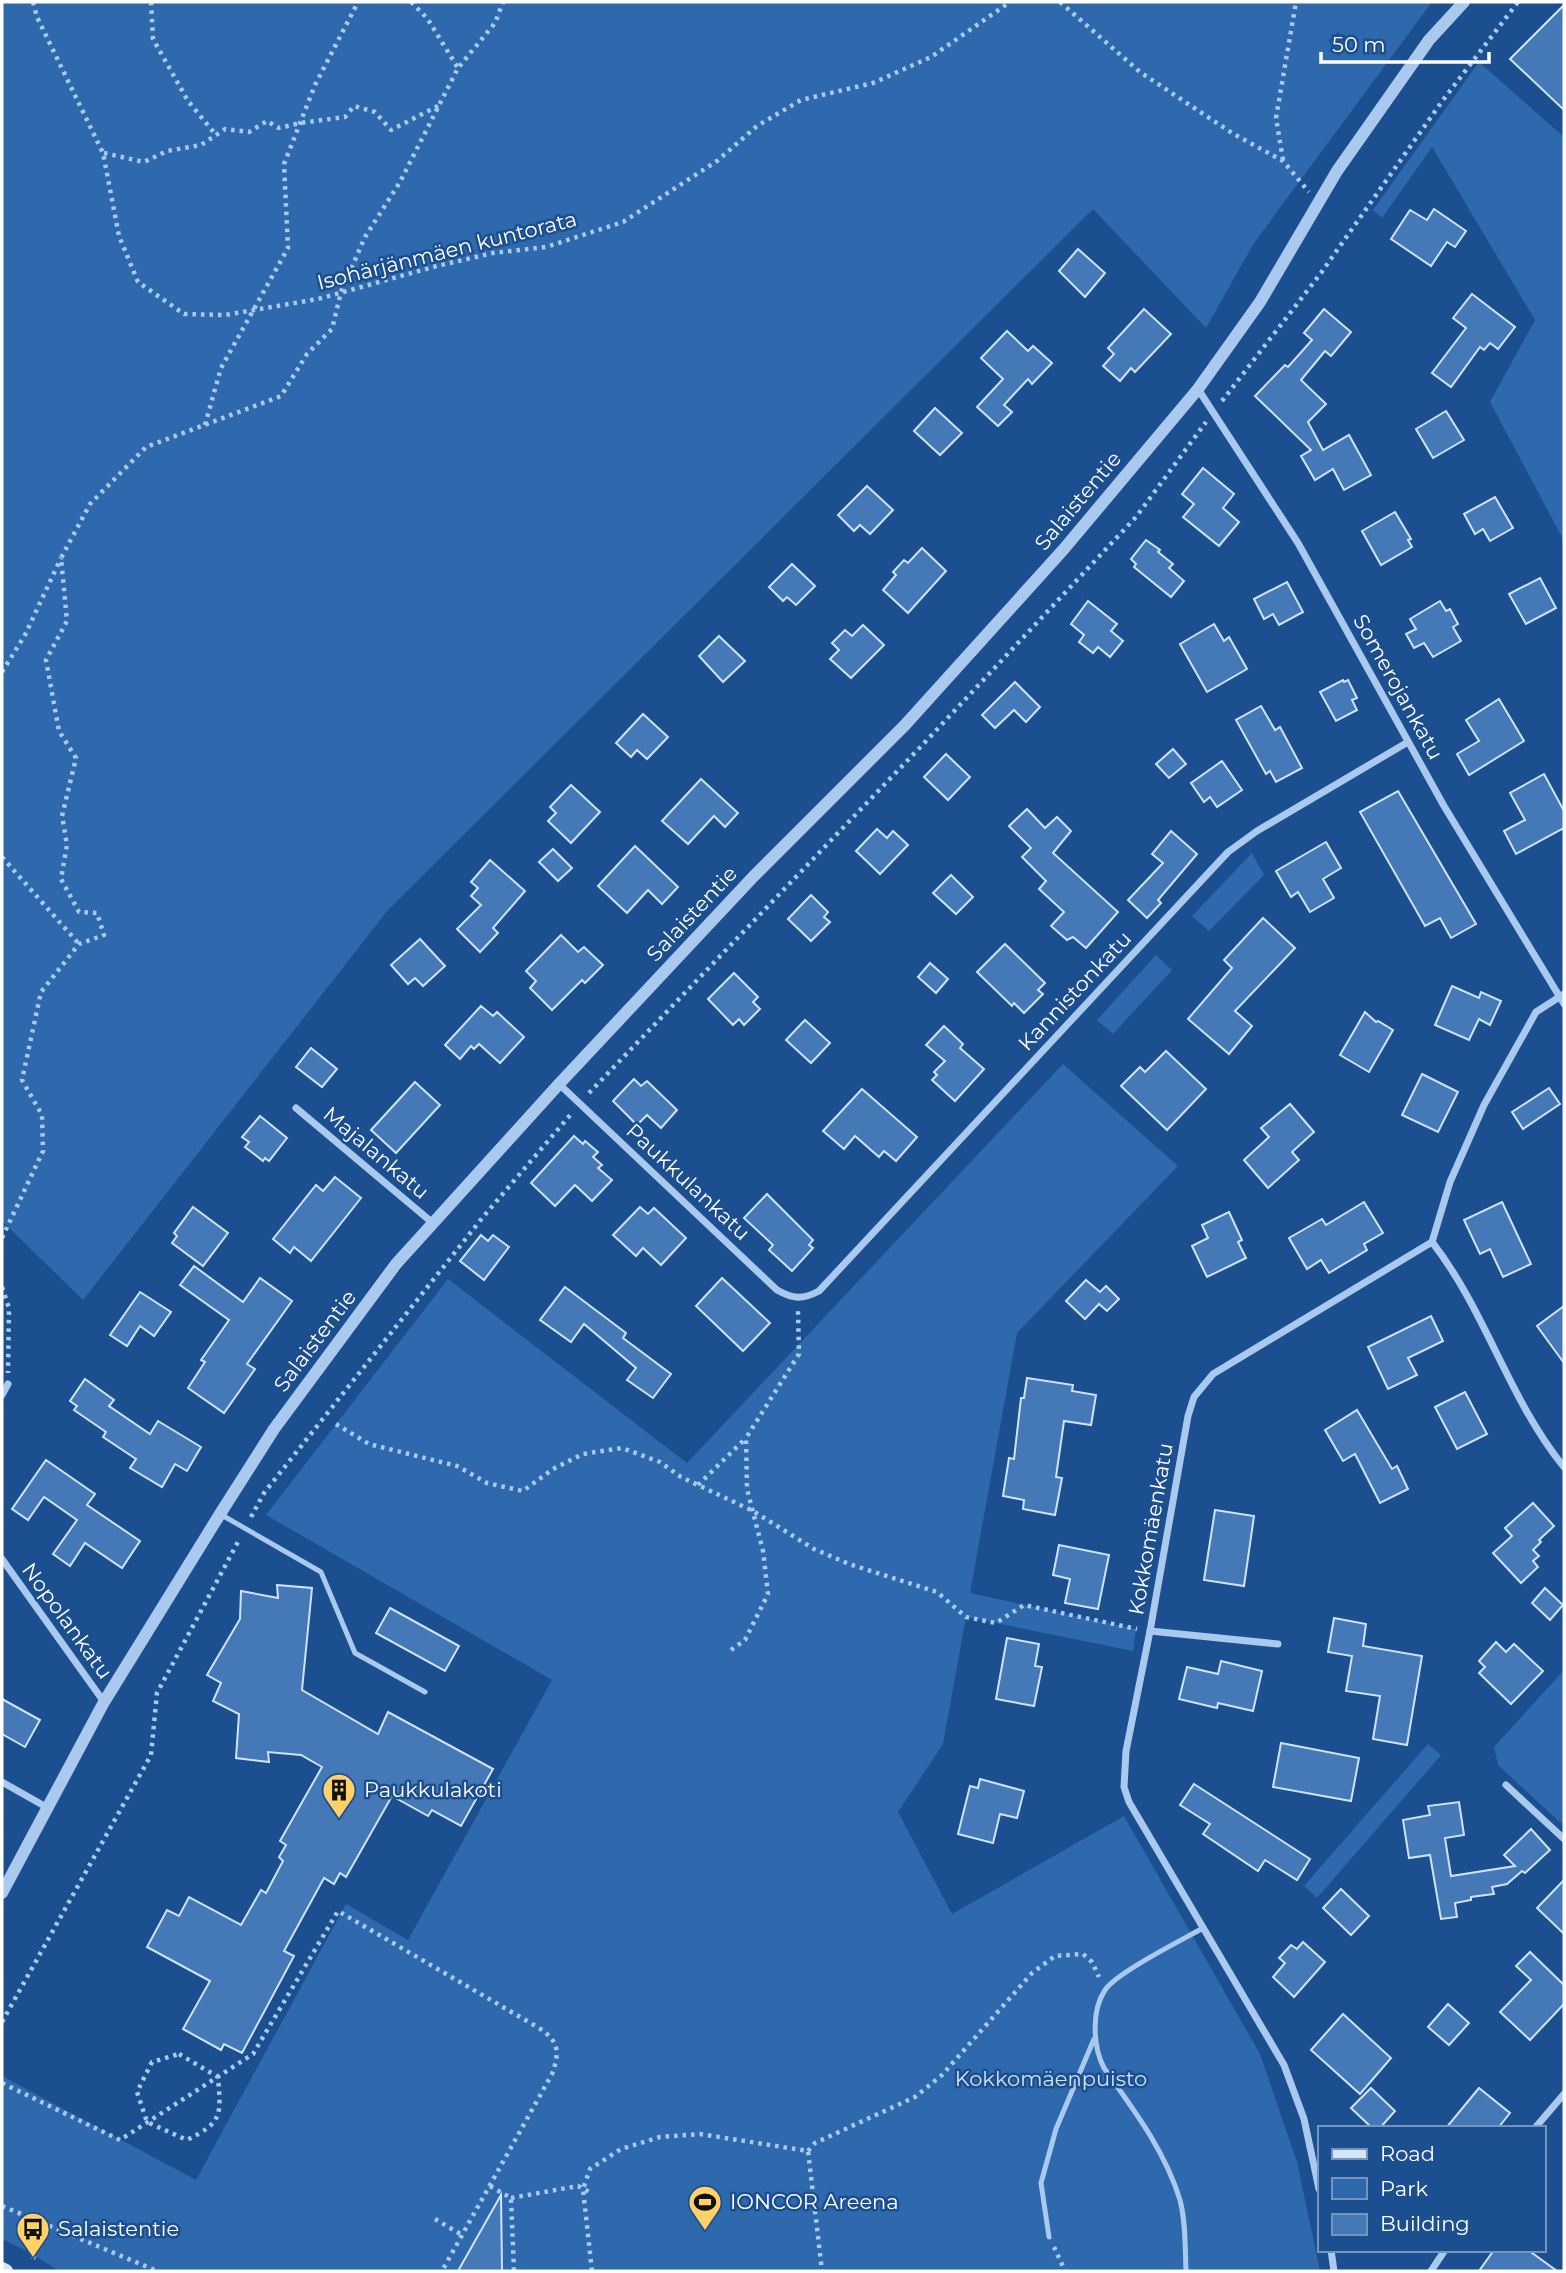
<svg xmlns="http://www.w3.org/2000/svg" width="1566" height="2273" viewBox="0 0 1566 2273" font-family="Montserrat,sans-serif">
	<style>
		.green { fill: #2e69ad }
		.building { fill: #4478b7; stroke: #cfe3fa; stroke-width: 2 }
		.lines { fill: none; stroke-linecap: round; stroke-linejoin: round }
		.path { stroke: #a9c9ee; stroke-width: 4.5; stroke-dasharray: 3.5 5; stroke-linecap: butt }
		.service { stroke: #a9c9ee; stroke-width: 5 }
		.minor { stroke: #a9c9ee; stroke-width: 7 }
		.tertiary { stroke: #a9c9ee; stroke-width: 12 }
		.secondary { stroke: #d6e6fa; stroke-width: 14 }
		.labels { text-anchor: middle; stroke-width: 5; stroke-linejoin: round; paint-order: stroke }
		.street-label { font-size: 21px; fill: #fff; stroke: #1b4f8f }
		.poi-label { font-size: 21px; fill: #fff; stroke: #1b4f8f; text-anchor: start }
		.park-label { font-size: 21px; fill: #cfe3fa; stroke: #1b4f8f }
	</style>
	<rect width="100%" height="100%" fill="#1b4f8f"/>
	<!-- green -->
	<g class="green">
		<polygon points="2,2 1432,2 1254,243 1206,328 1093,209 388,910 83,1300 2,1221"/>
		<polygon points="1479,62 1564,137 1564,541 1490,402 1535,320 1432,147 1382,218 1373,210"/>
		<polygon points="1252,853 1264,875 1209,931 1192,916"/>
		<polygon points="1156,955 1172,970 1113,1034 1097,1020"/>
		<polygon points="1063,1064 1178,1166 1017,1333 970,1593 1136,1629 1133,1651 966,1617 943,1744 898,1812 952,1914 1124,1816 1260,2054 1297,2162 1320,2271 59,2271 29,2252 2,2239 2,2076 196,2180 346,1904 408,1940 552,1680 266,1515 448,1279 687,1463"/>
		<polygon points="1564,1670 1564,1826 1498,1765 1494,1747"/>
		<polygon points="1428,1744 1441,1755 1317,1898 1304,1886"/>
	</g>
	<!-- building -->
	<g class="building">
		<polygon points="1564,5 1564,110 1510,59"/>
		<polygon points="1434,209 1466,231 1455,247 1447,242 1431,266 1391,239 1410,210 1427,220"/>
		<polygon points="1078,249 1105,273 1085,297 1059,271"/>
		<polygon points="1472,294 1515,327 1498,349 1490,343 1484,350 1480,347 1451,387 1432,373 1466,328 1453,318"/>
		<polygon points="1144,309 1171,334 1135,372 1131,368 1120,381 1103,366 1114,354 1108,348"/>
		<polygon points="1324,309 1351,332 1331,356 1325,351 1301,380 1326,404 1308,422 1323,450 1349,435 1371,475 1344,490 1333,469 1315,480 1301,456 1311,450 1255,396 1285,365 1288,367 1312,340 1304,333"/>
		<polygon points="1007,331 1028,351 1033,346 1052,363 1032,384 1028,379 1004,405 1012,412 998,426 977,407 1003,379 981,358"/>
		<polygon points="935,408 962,433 940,455 914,431"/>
		<polygon points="1446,411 1464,440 1433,458 1416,429"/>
		<polygon points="1203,468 1234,494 1223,508 1239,522 1219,546 1183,517 1194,504 1182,494"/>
		<polygon points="867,486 893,510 870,534 860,525 854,531 838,515"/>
		<polygon points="1495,497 1513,528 1490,541 1483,529 1475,534 1464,514"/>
		<polygon points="1395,512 1411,539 1408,540 1412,547 1381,565 1362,531"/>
		<polygon points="1146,540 1160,550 1158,552 1173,564 1169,568 1184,581 1171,597 1134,567 1136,564 1131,559"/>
		<polygon points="922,548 946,571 908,613 883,590 896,575 893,572 904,560 908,563"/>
		<polygon points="792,564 815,586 796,605 787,597 783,601 769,587"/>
		<polygon points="1540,578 1556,608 1526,624 1509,594"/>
		<polygon points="1287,582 1303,612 1279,625 1273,614 1264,619 1254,599"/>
		<polygon points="1088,601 1117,624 1111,631 1123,641 1110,657 1098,647 1093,653 1079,642 1084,635 1071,624"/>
		<polygon points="1440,601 1446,611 1450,609 1458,624 1453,627 1461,641 1433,657 1424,643 1414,648 1406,634 1416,629 1410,619"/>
		<polygon points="1214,624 1224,641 1229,637 1247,669 1207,692 1180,644"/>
		<polygon points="863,625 884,645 851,678 830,659 839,650 832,643 845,630 852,636"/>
		<polygon points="719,636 745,661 723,682 699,656"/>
		<polygon points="1343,680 1344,682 1348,680 1357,698 1352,700 1357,710 1336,721 1320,692"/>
		<polygon points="1015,682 1040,707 1026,722 1014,710 995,728 982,715"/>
		<polygon points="1499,699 1524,741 1469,775 1457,754 1479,741 1466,720"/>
		<polygon points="1261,706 1275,730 1280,727 1302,768 1276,782 1270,771 1266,774 1236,720"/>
		<polygon points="643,714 668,737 647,759 637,750 631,757 616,743"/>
		<polygon points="1173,749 1186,764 1169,778 1156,764"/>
		<polygon points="946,754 970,777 948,800 924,777"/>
		<polygon points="1222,761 1242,790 1217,807 1210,797 1204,802 1191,783"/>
		<polygon points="1544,774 1564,811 1564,828 1516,854 1504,831 1525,820 1510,793"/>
		<polygon points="701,779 738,813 725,827 714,816 688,844 662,821"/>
		<polygon points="571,785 600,812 571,843 548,821 556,813 550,807"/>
		<polygon points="1398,791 1476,924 1451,938 1440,918 1425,926 1360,812"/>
		<polygon points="1027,809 1045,828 1057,817 1071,831 1053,853 1118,912 1086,948 1073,937 1067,940 1051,926 1064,912 1039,889 1046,881 1022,857 1031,848 1009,826"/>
		<polygon points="877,829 887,838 893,831 908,845 880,874 856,851"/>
		<polygon points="1171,831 1197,854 1158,900 1161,903 1147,918 1128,900 1163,863 1152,854"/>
		<polygon points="1326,842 1341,868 1323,879 1334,898 1310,912 1298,892 1291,897 1276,871"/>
		<polygon points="635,846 678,887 662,904 648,890 627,913 598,886"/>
		<polygon points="553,849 572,868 558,881 539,862"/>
		<polygon points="490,860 525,891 493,928 498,933 480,952 457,929 481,905 471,896 478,888 471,882"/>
		<polygon points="951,875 973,897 956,914 933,893"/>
		<polygon points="811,895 828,912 824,917 830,922 811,941 788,919"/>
		<polygon points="1263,918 1295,948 1235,1011 1252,1026 1229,1054 1188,1019 1232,968 1224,960"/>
		<polygon points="561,935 578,952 584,947 603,965 585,983 582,980 552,1010 530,988 536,981 526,971"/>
		<polygon points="420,939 445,966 423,986 415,978 408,984 391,965"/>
		<polygon points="1005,944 1045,983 1038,990 1043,994 1024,1013 1014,1003 1012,1006 977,972"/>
		<polygon points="930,963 948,979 936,993 918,977"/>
		<polygon points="734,973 758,997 753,1002 760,1009 744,1025 739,1019 733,1025 708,999"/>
		<polygon points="1452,986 1479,998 1481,992 1501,1001 1490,1025 1479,1019 1469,1040 1435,1025"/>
		<polygon points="481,1006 493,1016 497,1012 524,1037 500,1063 479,1044 474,1049 471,1046 460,1059 445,1045"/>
		<polygon points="1365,1012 1376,1022 1378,1021 1393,1030 1369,1072 1340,1055"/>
		<polygon points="805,1020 830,1043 811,1063 786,1040"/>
		<polygon points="944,1026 963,1044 960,1048 984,1069 955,1101 932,1080 937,1075 934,1072 945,1061 926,1045"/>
		<polygon points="311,1048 337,1069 322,1087 296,1067"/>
		<polygon points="1166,1051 1206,1089 1167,1130 1121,1086 1140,1067 1145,1072"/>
		<polygon points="1422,1074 1458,1092 1438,1132 1402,1115"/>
		<polygon points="634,1079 641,1086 647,1081 677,1110 661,1128 647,1115 637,1125 613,1101"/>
		<polygon points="415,1082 440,1105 396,1153 371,1130"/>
		<polygon points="1549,1088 1560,1104 1523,1129 1512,1112"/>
		<polygon points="862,1089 917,1137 896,1161 884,1151 879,1157 855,1136 844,1149 823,1131"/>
		<polygon points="1290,1104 1314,1132 1292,1152 1299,1160 1268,1188 1244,1160 1269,1137 1261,1128"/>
		<polygon points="260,1116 287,1138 269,1161 265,1158 263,1161 245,1147 249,1142 242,1137"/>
		<polygon points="574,1136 583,1144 585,1141 598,1152 593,1157 602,1165 598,1168 612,1180 592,1201 575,1185 555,1206 531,1183"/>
		<polygon points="335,1177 361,1198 311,1261 294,1247 290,1253 273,1239 316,1185 323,1191"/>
		<polygon points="767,1194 813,1240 809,1245 813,1248 792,1271 769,1250 773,1245 744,1218"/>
		<polygon points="1364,1202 1383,1233 1364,1244 1367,1250 1329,1273 1321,1260 1307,1269 1289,1238 1322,1219 1326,1225"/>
		<polygon points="1502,1202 1531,1264 1503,1277 1490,1249 1480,1254 1464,1220"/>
		<polygon points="193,1207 228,1233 203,1266 172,1243 177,1236 174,1233"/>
		<polygon points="640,1207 648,1214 654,1208 686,1238 661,1265 643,1248 636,1256 613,1235"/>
		<polygon points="1229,1212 1242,1240 1238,1242 1246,1258 1207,1277 1192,1246 1208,1238 1202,1225"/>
		<polygon points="481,1235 488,1241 493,1235 509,1247 484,1280 460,1261"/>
		<polygon points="194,1266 243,1302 260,1278 292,1301 247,1364 255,1369 224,1413 188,1388 205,1362 201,1360 229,1320 180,1285"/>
		<polygon points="722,1278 770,1323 743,1351 696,1306"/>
		<polygon points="1086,1280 1100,1292 1106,1286 1119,1299 1107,1311 1099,1304 1085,1319 1066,1301"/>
		<polygon points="565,1287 626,1333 623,1338 671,1374 653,1398 627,1380 636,1368 584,1324 571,1342 540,1320"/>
		<polygon points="140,1292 171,1312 154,1336 140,1326 127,1346 110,1335"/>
		<polygon points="1564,1306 1564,1363 1537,1326"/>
		<polygon points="1431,1316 1443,1341 1408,1358 1417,1375 1388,1389 1368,1347"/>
		<polygon points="1027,1378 1073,1385 1072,1391 1096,1395 1091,1425 1064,1421 1056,1477 1062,1478 1055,1515 1023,1509 1024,1500 1003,1496 1009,1458 1014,1459 1021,1398 1024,1398"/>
		<polygon points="85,1379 114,1400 109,1406 150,1434 158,1421 201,1447 187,1471 175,1464 162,1487 130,1468 136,1459 103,1437 106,1432 74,1410 77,1406 70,1401"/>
		<polygon points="1465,1392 1487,1434 1457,1449 1435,1407"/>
		<polygon points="1357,1410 1392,1469 1397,1466 1408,1489 1380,1503 1355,1454 1343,1461 1325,1430"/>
		<polygon points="46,1460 95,1494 87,1505 140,1541 122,1568 85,1543 70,1566 53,1554 77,1520 44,1497 28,1520 12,1509"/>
		<polygon points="1533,1503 1554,1526 1539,1540 1541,1542 1533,1550 1539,1556 1533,1561 1538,1567 1521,1583 1493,1553 1512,1536 1505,1528"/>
		<polygon points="1215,1510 1254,1516 1244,1586 1204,1580"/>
		<polygon points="1059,1545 1109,1555 1098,1609 1065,1603 1070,1579 1053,1575"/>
		<polygon points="277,1585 312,1588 302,1690 378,1734 388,1712 493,1769 461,1826 432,1810 428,1816 392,1796 346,1877 340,1873 334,1884 324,1878 284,1951 294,1956 242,2053 224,2044 221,2050 183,2029 210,1981 147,1947 167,1910 179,1916 189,1897 241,1925 261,1890 266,1893 283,1861 279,1857 286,1845 280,1841 322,1767 301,1755 268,1752 269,1762 236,1758 239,1714 213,1701 221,1683 207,1675 240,1619 241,1591 278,1598"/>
		<polygon points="1545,1588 1563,1605 1550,1620 1532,1603"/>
		<polygon points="390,1608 459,1646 445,1671 376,1633"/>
		<polygon points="1334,1618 1366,1624 1363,1646 1422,1656 1407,1745 1373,1739 1380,1696 1346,1691 1352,1656 1328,1652"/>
		<polygon points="1007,1638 1039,1644 1035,1666 1042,1667 1034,1706 996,1699"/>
		<polygon points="1496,1642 1506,1652 1514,1644 1543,1671 1511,1704 1479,1673 1485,1667 1479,1661"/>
		<polygon points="1221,1661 1262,1671 1253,1711 1218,1703 1217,1708 1179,1699 1187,1667 1218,1674"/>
		<polygon points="2,1699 40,1720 25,1747 2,1734"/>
		<polygon points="1281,1743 1359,1758 1351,1801 1273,1787"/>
		<polygon points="980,1779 1024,1791 1017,1818 1000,1814 993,1843 958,1834 970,1786 978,1788"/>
		<polygon points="1194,1784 1310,1859 1297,1880 1265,1860 1258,1871 1203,1834 1210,1824 1180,1805"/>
		<polygon points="1459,1802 1464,1835 1445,1838 1451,1876 1515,1866 1504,1855 1531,1829 1550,1850 1525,1873 1522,1871 1507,1884 1492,1887 1494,1894 1471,1897 1471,1900 1455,1903 1457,1917 1441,1919 1430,1855 1409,1858 1403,1820 1430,1815 1428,1806"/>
		<polygon points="1564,1880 1564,1934 1537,1908"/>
		<polygon points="1341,1889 1369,1916 1351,1935 1323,1908"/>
		<polygon points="1303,1942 1325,1962 1294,1997 1273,1977 1285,1963 1279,1958 1291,1945 1297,1949"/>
		<polygon points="1530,1952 1564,1985 1564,2004 1530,2040 1500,2012 1531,1980 1516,1966"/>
		<polygon points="1448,2004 1469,2023 1449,2045 1428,2027"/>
		<polygon points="1343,2014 1391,2058 1360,2094 1311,2050"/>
		<polygon points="1371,2088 1395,2111 1380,2128 1372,2128 1351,2108"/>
		<polygon points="1479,2088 1510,2113 1498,2128 1446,2128"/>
		<polygon points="501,2195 502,2271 458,2271"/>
		<polygon points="1494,2250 1528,2250 1557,2271 1479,2271"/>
	</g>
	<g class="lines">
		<!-- path -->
		<g class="path">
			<polyline points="33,2 37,17 103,153 119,236 138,282 184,314 225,315 318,299 437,266 493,253 546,247 623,222 717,161 757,126 801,100 873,83 931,57 1010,2"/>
			<polyline points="151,2 153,39 188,101 216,135"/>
			<polyline points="411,2 427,18 458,68"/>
			<polyline points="1060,2 1140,72 1232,133 1283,161 1309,192"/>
			<polyline points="104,153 144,162 167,151 201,145 225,129 249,132 267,121 279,128 300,123 345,117 354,106 375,112 391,130 438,106"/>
			<polyline points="1283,160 1276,118 1296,2"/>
			<polyline points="1222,401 1321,273 1443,100 1518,2"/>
			<polyline points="205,425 221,368 288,248 284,164 315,85 358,2"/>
			<polyline points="2,672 25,635 61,558"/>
			<polyline points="2,857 79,944"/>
			<polyline points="589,1093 929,738 1136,517 1206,422"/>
			<polyline points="2,1238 43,1151 42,1115 22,1080 41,992 79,944 104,935 97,913 79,912 61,879 67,845 62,816 76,758 59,731 46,660 67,621 61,558 90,504 146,447 281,396 307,354 332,329 341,292 365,237 400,182 458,68 495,23 503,2"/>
			<polyline points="2,1287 9,1308 8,1373"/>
			<polyline points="336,1424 369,1444 457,1466 487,1483 523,1491 553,1469 583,1454 622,1448 660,1462 681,1477 753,1511 814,1549 849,1564 937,1592 966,1617 996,1623 1024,1605 1137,1629"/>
			<polyline points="698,1485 745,1439"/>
			<polyline points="251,1517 264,1493 483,1217 572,1113"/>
			<polyline points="731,1650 745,1640 768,1594 763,1551 747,1489 746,1438 799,1354 798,1311"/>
			<polyline points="2,2022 151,1755 157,1693 239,1540"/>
			<path d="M179 2054 218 2077C221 2115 223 2122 187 2140L147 2122 137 2092 152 2062Z"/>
			<path d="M2 2083 120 2140 253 2054 338 1911 539 2028C559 2041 560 2052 552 2074L442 2271"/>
			<polyline points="808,2151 815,2143 915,2097 942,2075 1032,1973 1055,1956 1083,1954 1092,1962 1099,1977"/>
			<polyline points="490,2186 511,2198 514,2271"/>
			<polyline points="511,2198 578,2186 593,2194"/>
			<polyline points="2,2206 157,2271"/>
			<polyline points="435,2219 462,2235"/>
			<polyline points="1054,2247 1065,2271"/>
			<polyline points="33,2259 45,2224"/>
			<polyline points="592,2271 583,2189 590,2169 621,2149 660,2137 700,2134 808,2151 822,2271"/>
		</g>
		<!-- service -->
		<g class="service">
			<polyline points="220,1514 321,1572 355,1653 425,1692"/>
			<polyline points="1049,2237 1041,2183 1056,2129 1094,2039"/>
			<path d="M1186 2271C1185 2248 1186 2223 1180 2200 1165 2151 1134 2110 1104 2068 1093 2047 1091 2011 1105 1990 1116 1973 1182 1940 1203 1928"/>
		</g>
		<!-- minor -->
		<g class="minor">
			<polyline points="1198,389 1298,543 1444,806 1564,1004"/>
			<path d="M559 1084 777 1290C793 1299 802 1300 819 1291L1228 852 1257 831 1408 742"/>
			<polyline points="296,1108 434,1224"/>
			<path d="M1432 1242C1486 1311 1509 1400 1564 1467"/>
			<polyline points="2,1395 8,1384"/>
			<polyline points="2,1559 104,1702"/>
			<polyline points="1150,1631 1278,1644"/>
			<polyline points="2,1782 48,1808"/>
			<polyline points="1506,1785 1564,1839"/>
			<polyline points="1535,2128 1564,2094"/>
			<polyline points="1319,2189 1304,2119 1284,2065 1129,1802 1124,1787 1126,1751 1150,1631 1188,1416 1194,1397 1213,1374 1432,1242 1450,1182 1484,1105 1536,1012 1564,994"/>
			<polyline points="1331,2250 1334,2271"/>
			<polyline points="1431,2271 1445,2250"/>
		</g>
		<!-- tertiary -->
		<polyline class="tertiary" points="2,1893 104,1702 220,1514 274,1429 396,1264 559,1084 753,877 905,725 1063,550 1198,389 1260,302 1337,171 1429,40 1464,2"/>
		<!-- secondary -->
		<polyline class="secondary" points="2,2269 6,2271"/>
	</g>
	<!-- icons -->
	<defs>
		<symbol id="building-pin" viewBox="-11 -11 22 30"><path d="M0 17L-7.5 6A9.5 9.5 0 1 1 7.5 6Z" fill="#ffd166" stroke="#1b4f8f"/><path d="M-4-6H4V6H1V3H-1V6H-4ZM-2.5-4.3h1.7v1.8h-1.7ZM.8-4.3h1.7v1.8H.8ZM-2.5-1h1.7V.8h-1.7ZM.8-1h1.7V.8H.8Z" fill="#111"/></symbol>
		<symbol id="stadium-pin" viewBox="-11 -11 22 30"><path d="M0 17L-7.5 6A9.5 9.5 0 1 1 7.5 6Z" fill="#ffd166" stroke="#1b4f8f"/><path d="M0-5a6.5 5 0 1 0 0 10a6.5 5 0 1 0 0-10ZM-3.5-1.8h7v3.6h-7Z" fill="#111"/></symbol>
		<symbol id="bus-pin" viewBox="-11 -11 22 30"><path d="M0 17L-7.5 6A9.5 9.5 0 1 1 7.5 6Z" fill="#ffd166" stroke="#1b4f8f"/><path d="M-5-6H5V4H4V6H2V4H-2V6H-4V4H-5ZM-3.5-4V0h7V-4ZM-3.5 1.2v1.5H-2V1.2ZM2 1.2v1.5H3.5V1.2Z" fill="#111"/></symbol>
	</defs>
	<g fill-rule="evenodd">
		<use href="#building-pin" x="320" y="1771" width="38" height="52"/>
		<use href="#stadium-pin" x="686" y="2183" width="38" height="52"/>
		<use href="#bus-pin" x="14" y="2210" width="38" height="52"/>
	</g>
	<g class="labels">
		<!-- street labels -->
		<g class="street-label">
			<text transform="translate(447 251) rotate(-14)" y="7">Isohärjänmäen kuntorata</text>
			<text transform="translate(1078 501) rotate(-50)" y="7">Salaistentie</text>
			<text transform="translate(1398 687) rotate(61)" y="7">Somerojankatu</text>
			<text transform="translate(692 914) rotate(-47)" y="7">Salaistentie</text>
			<text transform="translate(1075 991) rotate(-47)" y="7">Kannistonkatu</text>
			<text transform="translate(376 1153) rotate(40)" y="7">Majalankatu</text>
			<text transform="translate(688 1182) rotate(43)" y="7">Paukkulankatu</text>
			<text transform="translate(315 1341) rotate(-53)" y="7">Salaistentie</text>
			<text transform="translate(1151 1529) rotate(-80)" y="7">Kokkomäenkatu</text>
			<text transform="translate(67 1621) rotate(54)" y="7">Nopolankatu</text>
		</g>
		<!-- poi labels -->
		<g class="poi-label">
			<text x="364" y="1797">Paukkulakoti</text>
			<text x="730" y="2209">IONCOR Areena</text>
			<text x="58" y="2236">Salaistentie</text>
		</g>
		<!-- park labels -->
		<g class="park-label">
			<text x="1051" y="2086">Kokkomäenpuisto</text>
		</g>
	</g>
	<!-- border -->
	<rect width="1566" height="2273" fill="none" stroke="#ffffff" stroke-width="7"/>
	<!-- legend -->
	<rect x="1318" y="2126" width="228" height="126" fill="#1b4f8f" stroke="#7695bc" stroke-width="2"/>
	<rect x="1332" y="2149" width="35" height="10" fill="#d6e6fa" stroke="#7695bc" stroke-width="2"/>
	<text x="1380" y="2161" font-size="21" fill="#ffffff">Road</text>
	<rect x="1332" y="2178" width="35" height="21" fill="#2e69ad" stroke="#7695bc" stroke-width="2"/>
	<text x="1380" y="2196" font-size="21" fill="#ffffff">Park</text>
	<rect x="1332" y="2214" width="35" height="21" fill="#4478b7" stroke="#7695bc" stroke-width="2"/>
	<text x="1380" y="2231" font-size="21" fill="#ffffff">Building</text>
	<!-- scale -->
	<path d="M1321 52v10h168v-10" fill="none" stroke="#ffffff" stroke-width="3.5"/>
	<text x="1332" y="52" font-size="21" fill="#ffffff" stroke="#1b4f8f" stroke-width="5" paint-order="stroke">50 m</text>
</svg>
